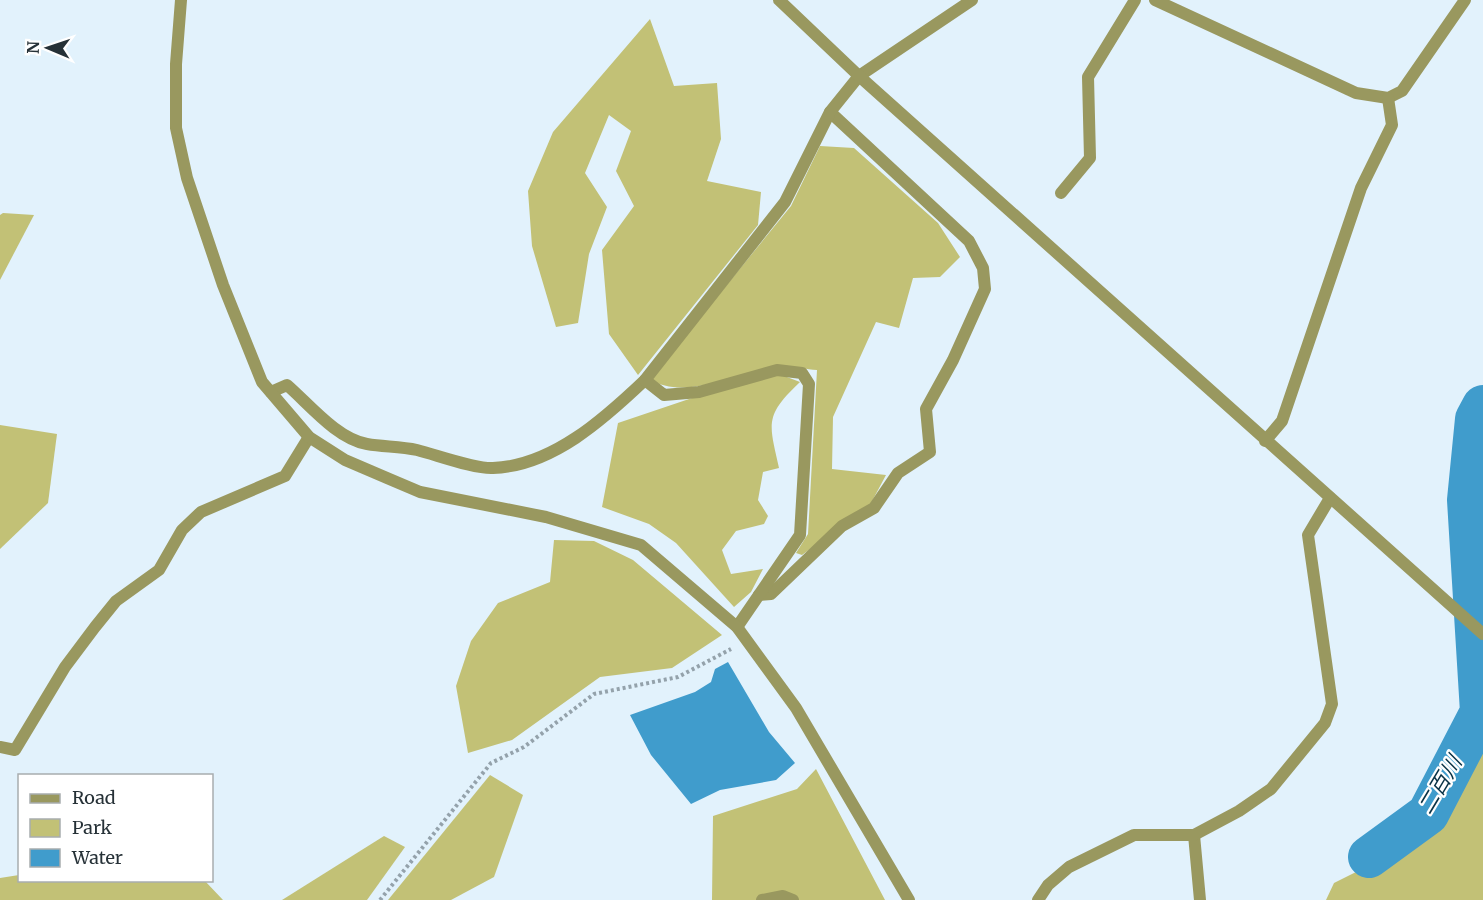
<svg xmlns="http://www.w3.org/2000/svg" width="1483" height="900" viewBox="0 0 1483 900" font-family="Merriweather,'Noto Sans JP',serif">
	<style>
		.green { fill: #c2c176 }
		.water { fill: #409ccc }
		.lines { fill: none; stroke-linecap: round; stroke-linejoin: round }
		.river { stroke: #409ccc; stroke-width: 42 }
		.path { stroke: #94a2ab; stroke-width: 4; stroke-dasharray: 3 3; stroke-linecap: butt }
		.minor { stroke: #99985f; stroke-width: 12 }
		.tertiary { stroke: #99985f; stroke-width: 12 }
		.labels { text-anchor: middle; stroke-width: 4.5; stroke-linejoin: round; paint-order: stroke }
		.water-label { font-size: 21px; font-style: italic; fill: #093246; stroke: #fff }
	</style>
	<rect width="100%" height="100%" fill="#e2f2fc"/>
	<!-- green -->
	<g class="green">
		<polygon points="650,19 674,86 717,83 721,139 707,181 761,192 758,225 638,375 609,334 602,250 634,206 616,171 631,131 609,115 585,173 607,207 589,254 578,323 556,327 532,246 528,191 553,132"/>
		<path d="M820 146 854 148 938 223 960 257 940 277 913 278 899 328 876 322 833 417 832 469 886 475 870 505 802 555 796 553 808 534 817 370C804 369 788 365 775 367 739 372 684 402 650 379L791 206Z"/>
		<polygon points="3,213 34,215 0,280 0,215"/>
		<path d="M779 374 800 382C764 416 769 423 779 468L763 472 758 500 768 516 764 524 736 531 722 550 731 574 763 569 751 592 734 607 676 543 649 524 602 507 618 423 695 397Z"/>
		<polygon points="0,425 57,434 48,503 0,549"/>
		<polygon points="1483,429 1483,545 1470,540 1475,451"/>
		<polygon points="554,540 594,541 633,560 722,635 672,668 600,677 512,740 468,753 456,686 471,641 498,603 550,582"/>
		<polygon points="1483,751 1483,900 1326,900 1334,883 1370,865 1435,817 1480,752"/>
		<polygon points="816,769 885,900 712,900 713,816 797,789"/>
		<polygon points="490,775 523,795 494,877 451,900 388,900"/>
		<polygon points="384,836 405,847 367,900 282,900"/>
		<polygon points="19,875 20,880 205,881 223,900 0,900 0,878"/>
	</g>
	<!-- water -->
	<polygon class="water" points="728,662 769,732 795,763 776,780 720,790 691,804 651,755 630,715 695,692 711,682 715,669"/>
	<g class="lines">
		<!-- river -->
		<polyline class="river" points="1369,857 1428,814 1481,712 1468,500 1476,419 1483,406"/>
		<!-- path -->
		<polyline class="path" points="380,900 491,763 524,747 594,694 678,677 731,649"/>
		<!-- minor -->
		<g class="minor">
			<polyline points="1155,0 1356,93 1388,98 1402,91 1465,0"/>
			<polyline points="1061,193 1090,158 1088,77 1135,0"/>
			<path d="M271 392 287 385C309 404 337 439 367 444 384 447 400 446 417 450 437 455 475 469 493 468 552 466 604 419 645 380"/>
			<polyline points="1265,441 1282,421 1361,188 1392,125 1388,98"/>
			<polyline points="759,595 771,594 842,526 874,508 898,473 930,452 926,409 953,360 985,289 983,268 969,241 830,112"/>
			<polyline points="737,627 800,535 809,384 802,373 777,370 699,392 664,395 645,380 785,202 830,112 859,76 972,0"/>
			<polyline points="0,747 15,750 65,667 95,627 116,601 159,570 182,530 201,512 285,476 309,437"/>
			<polyline points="1194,835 1200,900"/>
			<polyline points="762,900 783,896 793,900"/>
			<polyline points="1038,900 1048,885 1069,867 1134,835 1194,835 1239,811 1271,789 1325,723 1332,704 1308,535 1330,498"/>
		</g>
		<!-- tertiary -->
		<g class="tertiary">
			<polyline points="181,0 176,64 176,128 187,178 223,285 262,382 309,437 345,460 387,478 420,492 546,517 641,545 737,627 796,708 909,900"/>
			<polyline points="779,0 859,76 1483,634"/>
		</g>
	</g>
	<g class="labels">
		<!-- water labels -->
		<g class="water-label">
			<text transform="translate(1440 785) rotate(-59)" y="7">二百川</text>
		</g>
	</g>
	<!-- legend -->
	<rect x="18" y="774" width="195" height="108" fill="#ffffff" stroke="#a8adaf" stroke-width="1.5"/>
	<rect x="30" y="794" width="30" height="9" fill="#99985f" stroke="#a8adaf" stroke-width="1.5"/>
	<text x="72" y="804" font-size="18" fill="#263137">Road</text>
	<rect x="30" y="819" width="30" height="18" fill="#c2c176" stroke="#a8adaf" stroke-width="1.5"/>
	<text x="72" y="834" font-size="18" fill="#263137">Park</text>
	<rect x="30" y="849" width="30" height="18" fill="#409ccc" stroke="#a8adaf" stroke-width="1.5"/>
	<text x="72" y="864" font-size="18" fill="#263137">Water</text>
	<!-- north arrow -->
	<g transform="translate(48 48) rotate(272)" stroke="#ffffff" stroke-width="4.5" paint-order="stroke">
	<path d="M0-4.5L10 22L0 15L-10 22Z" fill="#263137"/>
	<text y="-9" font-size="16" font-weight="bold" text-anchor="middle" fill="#263137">N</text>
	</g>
</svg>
